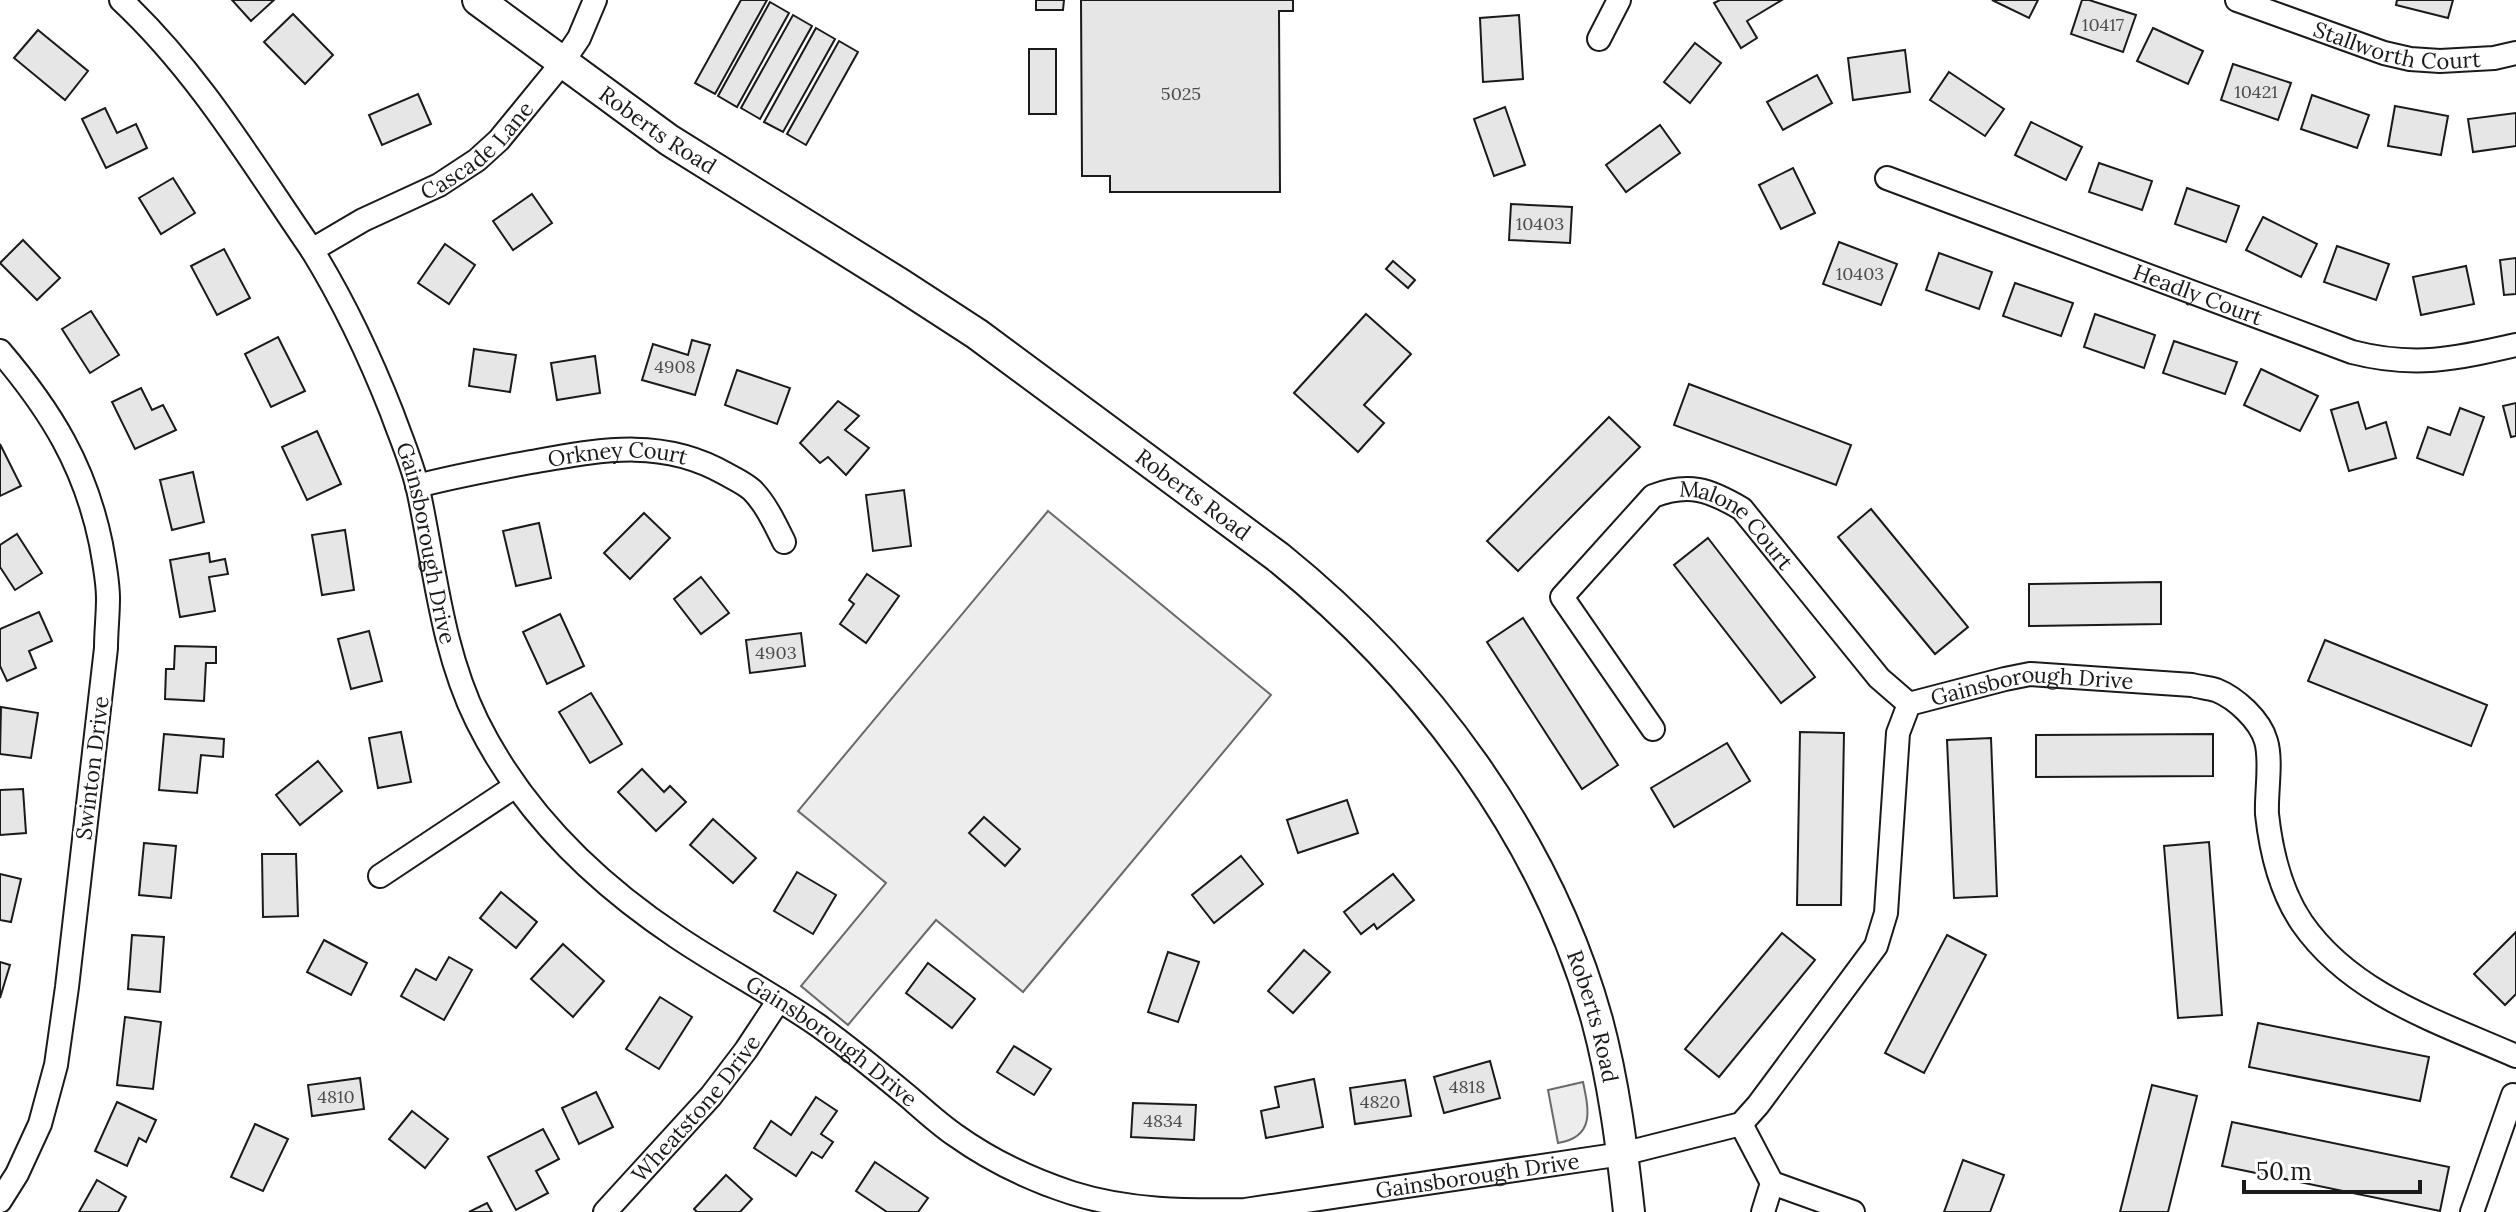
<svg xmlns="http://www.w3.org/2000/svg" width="2516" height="1212" viewBox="0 0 2516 1212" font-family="Lora,serif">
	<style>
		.green { fill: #ededed; stroke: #6a6a6a; stroke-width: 2 }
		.building { fill: #e6e6e6; stroke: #1a1a1a; stroke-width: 2 }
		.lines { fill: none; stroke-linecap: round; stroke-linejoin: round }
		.minor-casing { stroke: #1a1a1a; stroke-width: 26 }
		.secondary-casing { stroke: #1a1a1a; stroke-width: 34 }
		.minor { stroke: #fff; stroke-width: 22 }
		.secondary { stroke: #fff; stroke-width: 30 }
		.labels { text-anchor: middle; stroke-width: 6; stroke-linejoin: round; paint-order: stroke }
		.number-label { font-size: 18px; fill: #4d4d4d }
		.street-label { font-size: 22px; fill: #1a1a1a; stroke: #fff }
	</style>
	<rect width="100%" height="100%" fill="#fff"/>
	<!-- green -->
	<g class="green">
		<polygon points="1048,511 1271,695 1023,992 936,920 848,1025 801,986 886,883 798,811"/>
		<path d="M1583 1082C1589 1110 1595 1137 1558 1143L1548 1090Z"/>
	</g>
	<!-- building -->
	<g class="building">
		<polygon points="232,0 274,0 251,21"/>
		<polygon points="741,0 767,0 715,94 695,83"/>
		<polygon points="1036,0 1064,0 1063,10 1036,10"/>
		<polygon points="1081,0 1293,0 1293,11 1279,11 1280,192 1110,192 1110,176 1082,176"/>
		<polygon points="1720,0 1782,0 1747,21 1757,38 1741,48 1714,3"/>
		<polygon points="1992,0 2038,0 2029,18"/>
		<polygon points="2082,0 2089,0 2136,15 2123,52 2071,34"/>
		<polygon points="2397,0 2453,0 2448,18 2396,5"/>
		<polygon points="770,2 789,13 737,107 718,96"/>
		<polygon points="293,14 333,55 305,84 264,42"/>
		<polygon points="793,15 812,26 760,119 741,108"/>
		<polygon points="1519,15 1523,79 1483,82 1480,18"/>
		<polygon points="816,28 835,39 783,132 764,122"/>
		<polygon points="2153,28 2203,51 2188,84 2137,61"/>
		<polygon points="38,30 88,71 65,100 14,58"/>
		<polygon points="839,41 858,52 806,145 787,134"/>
		<polygon points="1695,43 1721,63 1690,103 1664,82"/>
		<rect x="1029" y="49" width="27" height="65"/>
		<polygon points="1905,50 1910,92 1853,100 1848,58"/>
		<polygon points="2233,64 2291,83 2278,120 2221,100"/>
		<polygon points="1949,72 2004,109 1985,136 1930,100"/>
		<polygon points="1817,75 1832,103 1783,130 1767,102"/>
		<polygon points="418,94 431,124 382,145 369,115"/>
		<polygon points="2312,95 2369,115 2357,148 2301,129"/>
		<polygon points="2395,106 2448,116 2441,155 2388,146"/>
		<polygon points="1505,107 1525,165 1494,176 1474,119"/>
		<polygon points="105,108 117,133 136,124 147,148 106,168 82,119"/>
		<polygon points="2516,113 2516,146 2473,152 2468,119"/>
		<polygon points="2031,122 2082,147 2066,180 2015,155"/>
		<polygon points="1660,125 1680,153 1626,192 1606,165"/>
		<polygon points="2099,163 2152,181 2142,210 2089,192"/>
		<polygon points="1793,168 1815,213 1781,229 1759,185"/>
		<polygon points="173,178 195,213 161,234 139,198"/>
		<polygon points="2187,188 2239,206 2226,242 2175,224"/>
		<polygon points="532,194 552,223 513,250 493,221"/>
		<polygon points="1511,204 1572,207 1570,243 1509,240"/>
		<polygon points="2263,217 2317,244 2301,277 2246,250"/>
		<polygon points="23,240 60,278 37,300 0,263"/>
		<polygon points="1839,242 1897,264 1881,305 1823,284"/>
		<polygon points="445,244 475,265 449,304 418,283"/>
		<polygon points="2337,246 2389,264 2376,300 2324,282"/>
		<polygon points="224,249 250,298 217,315 191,266"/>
		<polygon points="1939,253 1992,272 1979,309 1926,290"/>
		<polygon points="2516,258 2516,294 2504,295 2500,260"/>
		<polygon points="1393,261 1415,280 1408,288 1386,269"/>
		<polygon points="2466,266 2474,304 2421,315 2413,277"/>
		<polygon points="2015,283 2073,303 2061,336 2003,316"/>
		<polygon points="91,311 119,355 90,373 62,329"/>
		<polygon points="1366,314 1411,354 1364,405 1384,423 1358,452 1294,393"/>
		<polygon points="2095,314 2155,335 2144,368 2084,347"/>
		<polygon points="278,337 305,391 271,407 245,354"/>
		<polygon points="692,340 710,345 695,395 642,380 653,344 688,355"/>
		<polygon points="2174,341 2237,362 2225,394 2163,373"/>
		<polygon points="474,349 516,355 510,392 469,386"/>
		<polygon points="595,356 600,393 557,400 551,363"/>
		<polygon points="2261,369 2318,396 2300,431 2244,405"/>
		<polygon points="737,370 790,388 777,424 725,405"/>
		<polygon points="1689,384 1851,445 1836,485 1674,425"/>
		<polygon points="141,388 152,410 163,405 176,430 135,449 112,402"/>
		<polygon points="838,401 859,416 845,430 869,448 846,475 828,457 820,463 800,443"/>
		<polygon points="2358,402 2366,429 2386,422 2396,458 2349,471 2331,410"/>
		<polygon points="2516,403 2516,436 2511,437 2503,406"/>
		<polygon points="2460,408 2484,417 2463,475 2417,458 2428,427 2450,435"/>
		<polygon points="1609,417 1640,447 1518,571 1487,541"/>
		<polygon points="317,431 341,484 307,500 282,447"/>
		<polygon points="0,444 21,486 0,496"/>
		<polygon points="193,472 204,522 172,530 160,480"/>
		<polygon points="904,490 911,546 873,551 866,495"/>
		<polygon points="1871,509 1968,627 1935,654 1838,537"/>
		<polygon points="644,513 670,538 630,579 604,553"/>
		<polygon points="539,523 551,578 516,586 503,531"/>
		<polygon points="345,530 354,590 322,595 312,535"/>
		<polygon points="17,534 42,573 15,590 0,567 0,545"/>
		<polygon points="1708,538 1815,677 1781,703 1674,565"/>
		<polygon points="209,553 210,562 225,559 228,574 209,577 215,611 180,617 170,560"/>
		<polygon points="867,574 899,596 866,643 840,624 854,604 849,600"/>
		<polygon points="701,577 729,613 701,634 674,599"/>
		<polygon points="2161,582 2161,624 2029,626 2029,584"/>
		<polygon points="39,612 52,641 29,651 36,668 7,681 0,666 0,629"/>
		<polygon points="560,614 584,666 547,684 523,632"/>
		<polygon points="1523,618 1618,765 1582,789 1487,642"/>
		<polygon points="369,631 382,681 351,689 338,639"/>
		<polygon points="801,633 805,666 750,673 746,640"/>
		<polygon points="2325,640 2487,705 2471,746 2308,681"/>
		<polygon points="175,646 216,647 216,663 206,663 204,701 165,699 166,669 174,669"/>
		<polygon points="591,693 622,744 590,763 559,712"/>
		<polygon points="1,707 38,713 31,758 0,754"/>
		<polygon points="401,732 411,782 378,788 369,738"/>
		<polygon points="1800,732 1844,733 1841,905 1797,905"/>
		<polygon points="164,734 224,739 223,757 201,755 197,793 159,790"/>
		<polygon points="2213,734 2213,776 2036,777 2036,735"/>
		<polygon points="1991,738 1997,896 1954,898 1947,740"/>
		<polygon points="1727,743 1750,781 1674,827 1651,788"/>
		<polygon points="318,761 342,791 300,825 276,795"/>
		<polygon points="642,769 664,792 670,786 686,802 656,831 618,792"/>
		<polygon points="23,789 26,833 0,835 0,790"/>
		<polygon points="1347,800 1358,833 1298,853 1287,820"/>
		<polygon points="984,817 1020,849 1005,866 969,833"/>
		<polygon points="713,819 756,858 733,883 690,845"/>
		<polygon points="2209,842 2222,1015 2178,1018 2164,846"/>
		<polygon points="144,843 176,846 171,898 139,895"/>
		<polygon points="262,854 296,854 298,916 263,917"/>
		<polygon points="1241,856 1263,884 1214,923 1192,895"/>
		<polygon points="797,872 836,895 813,934 774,911"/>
		<polygon points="0,874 21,879 11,922 0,920"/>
		<polygon points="1393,874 1414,900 1377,929 1374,924 1361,934 1344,912"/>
		<polygon points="501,892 537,922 516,948 480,918"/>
		<polygon points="2516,932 2516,994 2505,1005 2474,974"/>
		<polygon points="1782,933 1815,960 1719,1077 1685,1049"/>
		<polygon points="132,935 164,937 160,992 128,989"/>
		<polygon points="1947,935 1986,955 1924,1073 1885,1053"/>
		<polygon points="324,940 367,963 351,995 307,972"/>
		<polygon points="563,944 604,981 573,1017 531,979"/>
		<polygon points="1304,950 1330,972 1293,1013 1268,991"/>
		<polygon points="1168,952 1199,962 1178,1022 1148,1012"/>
		<polygon points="449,957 472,970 444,1020 401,996 416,969 436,980"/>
		<polygon points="0,962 10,965 0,998"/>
		<polygon points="928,963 975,999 952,1028 906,993"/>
		<polygon points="660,997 692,1017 659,1069 626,1049"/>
		<polygon points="125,1017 161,1022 153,1089 117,1085"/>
		<polygon points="2258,1023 2429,1057 2420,1101 2249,1067"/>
		<polygon points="1014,1046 1051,1069 1034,1095 997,1072"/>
		<polygon points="1490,1061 1500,1098 1444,1113 1434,1077"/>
		<polygon points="360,1078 364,1109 312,1116 308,1085"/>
		<polygon points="1314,1079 1323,1127 1266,1138 1261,1111 1279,1107 1275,1087"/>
		<polygon points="1405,1080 1411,1116 1355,1124 1350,1088"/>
		<polygon points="2152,1085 2197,1096 2168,1212 2120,1212"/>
		<polygon points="596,1092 613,1127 579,1144 562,1108"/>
		<polygon points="816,1097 837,1111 821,1134 833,1142 822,1158 812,1152 796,1176 754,1148 771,1121 791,1135"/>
		<polygon points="117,1102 156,1120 146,1142 139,1138 127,1166 95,1151"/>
		<polygon points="1133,1103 1196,1105 1194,1140 1131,1137"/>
		<polygon points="412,1111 448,1139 425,1168 389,1139"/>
		<polygon points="2232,1122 2449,1167 2440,1211 2222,1166"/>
		<polygon points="255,1124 288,1139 263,1191 231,1177"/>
		<polygon points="543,1129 559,1159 536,1171 548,1193 516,1210 488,1157"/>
		<polygon points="1963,1160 2004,1175 1990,1212 1944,1212"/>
		<polygon points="875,1162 928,1198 918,1212 887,1212 856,1191"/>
		<polygon points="726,1175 752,1199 740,1212 697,1212 694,1209"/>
		<polygon points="97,1180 126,1197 118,1212 79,1212"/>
		<polygon points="487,1203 492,1212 469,1212"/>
	</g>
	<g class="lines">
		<defs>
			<g id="minor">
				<path id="s1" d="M121 0C199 73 252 163 312 250 344 302 370 357 392 413 401 438 412 463 418 489 435 567 441 648 477 721 522 812 593 881 677 937 723 968 773 994 819 1026 851 1049 880 1073 910 1098 925 1111 939 1124 955 1135 990 1160 1032 1180 1072 1193 1129 1211 1187 1211 1245 1210L1622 1154 1741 1124 1758 1105 1876 946 1886 913 1898 733 1909 704 2005 679 2030 674 2192 685C2200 687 2209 688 2216 690 2236 698 2260 720 2266 741 2272 761 2266 792 2267 814 2271 851 2281 892 2302 923 2352 995 2439 1022 2516 1056"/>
				<path id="s2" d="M2237 0 2384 53 2410 59 2440 61 2494 58 2516 53"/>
				<polyline points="1599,39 1619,0"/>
				<path id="s3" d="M1887 178 2352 352C2414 368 2455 359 2516 345"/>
				<path id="s4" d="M312 250 363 220 439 185 477 160 499 140 562 63 579 38 595 0"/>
				<path d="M0 351C51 411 85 466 101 544 104 562 108 580 108 599 108 615 106 632 106 648L67 987 56 1065 40 1124 17 1174 0 1201"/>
				<path id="s5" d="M417 486C455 476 493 469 531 462 600 450 662 437 726 474 735 479 744 483 752 490 766 504 775 524 784 542"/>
				<path id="s6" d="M1653 729 1562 597 1653 496C1689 482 1710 490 1742 509L1879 678 1909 704"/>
				<polyline points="380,876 514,787"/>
				<polyline points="1741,1124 1772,1183 1763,1212"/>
				<polyline points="1772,1183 1853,1212"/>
				<path id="s7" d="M605 1212 711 1096 746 1050 779 1000"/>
				<polyline points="2472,1212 2513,1095"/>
			</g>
			<g id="secondary">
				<path id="s8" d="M478 0 669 140 900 284 977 334 1278 557C1424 675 1546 837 1597 1020 1614 1083 1622 1148 1629 1212"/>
			</g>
		</defs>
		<!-- minor casing -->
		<use href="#minor" class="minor-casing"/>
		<!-- secondary casing -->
		<use href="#secondary" class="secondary-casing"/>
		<!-- minor -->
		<use href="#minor" class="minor"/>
		<!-- secondary -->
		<use href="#secondary" class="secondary"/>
	</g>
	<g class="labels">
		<!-- number labels -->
		<g class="number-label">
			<text x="2103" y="31">10417</text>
			<text x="2256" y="98">10421</text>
			<text x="1181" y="100">5025</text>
			<text x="1540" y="230">10403</text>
			<text x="1860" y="280">10403</text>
			<text x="675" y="373">4908</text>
			<text x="776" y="659">4903</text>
			<text x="1467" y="1093">4818</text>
			<text x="336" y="1103">4810</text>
			<text x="1380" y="1108">4820</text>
			<text x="1163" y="1127">4834</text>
		</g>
		<!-- street labels -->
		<g class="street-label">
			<text dy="8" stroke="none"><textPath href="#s2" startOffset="168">Stallworth Court</textPath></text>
			<text dy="8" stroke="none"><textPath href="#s8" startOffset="222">Roberts Road</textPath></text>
			<text dy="8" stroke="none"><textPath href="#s4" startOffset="194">Cascade Lane</textPath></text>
			<text dy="8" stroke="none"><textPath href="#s3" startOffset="332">Headly Court</textPath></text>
			<text dy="8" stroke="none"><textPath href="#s5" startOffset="204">Orkney Court</textPath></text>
			<text dy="8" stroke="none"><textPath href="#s8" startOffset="870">Roberts Road</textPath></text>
			<text dy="8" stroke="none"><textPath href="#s6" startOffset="394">Malone Court</textPath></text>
			<text dy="8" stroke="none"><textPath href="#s1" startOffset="632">Gainsborough Drive</textPath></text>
			<text dy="8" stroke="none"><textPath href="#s1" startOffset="2862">Gainsborough Drive</textPath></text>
			<text transform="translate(92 768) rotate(-83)" y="8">Swinton Drive</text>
			<text dy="8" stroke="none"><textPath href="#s8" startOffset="1542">Roberts Road</textPath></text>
			<text dy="8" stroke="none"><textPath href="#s1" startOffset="1302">Gainsborough Drive</textPath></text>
			<text dy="8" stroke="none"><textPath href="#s7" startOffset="138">Wheatstone Drive</textPath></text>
			<text dy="8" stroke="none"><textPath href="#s1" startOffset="1998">Gainsborough Drive</textPath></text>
		</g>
	</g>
	<!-- scale -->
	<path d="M2244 1180v12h176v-12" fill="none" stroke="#1a1a1a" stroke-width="4"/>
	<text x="2256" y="1180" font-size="24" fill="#1a1a1a" stroke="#ffffff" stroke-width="6" paint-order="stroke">50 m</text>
</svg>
